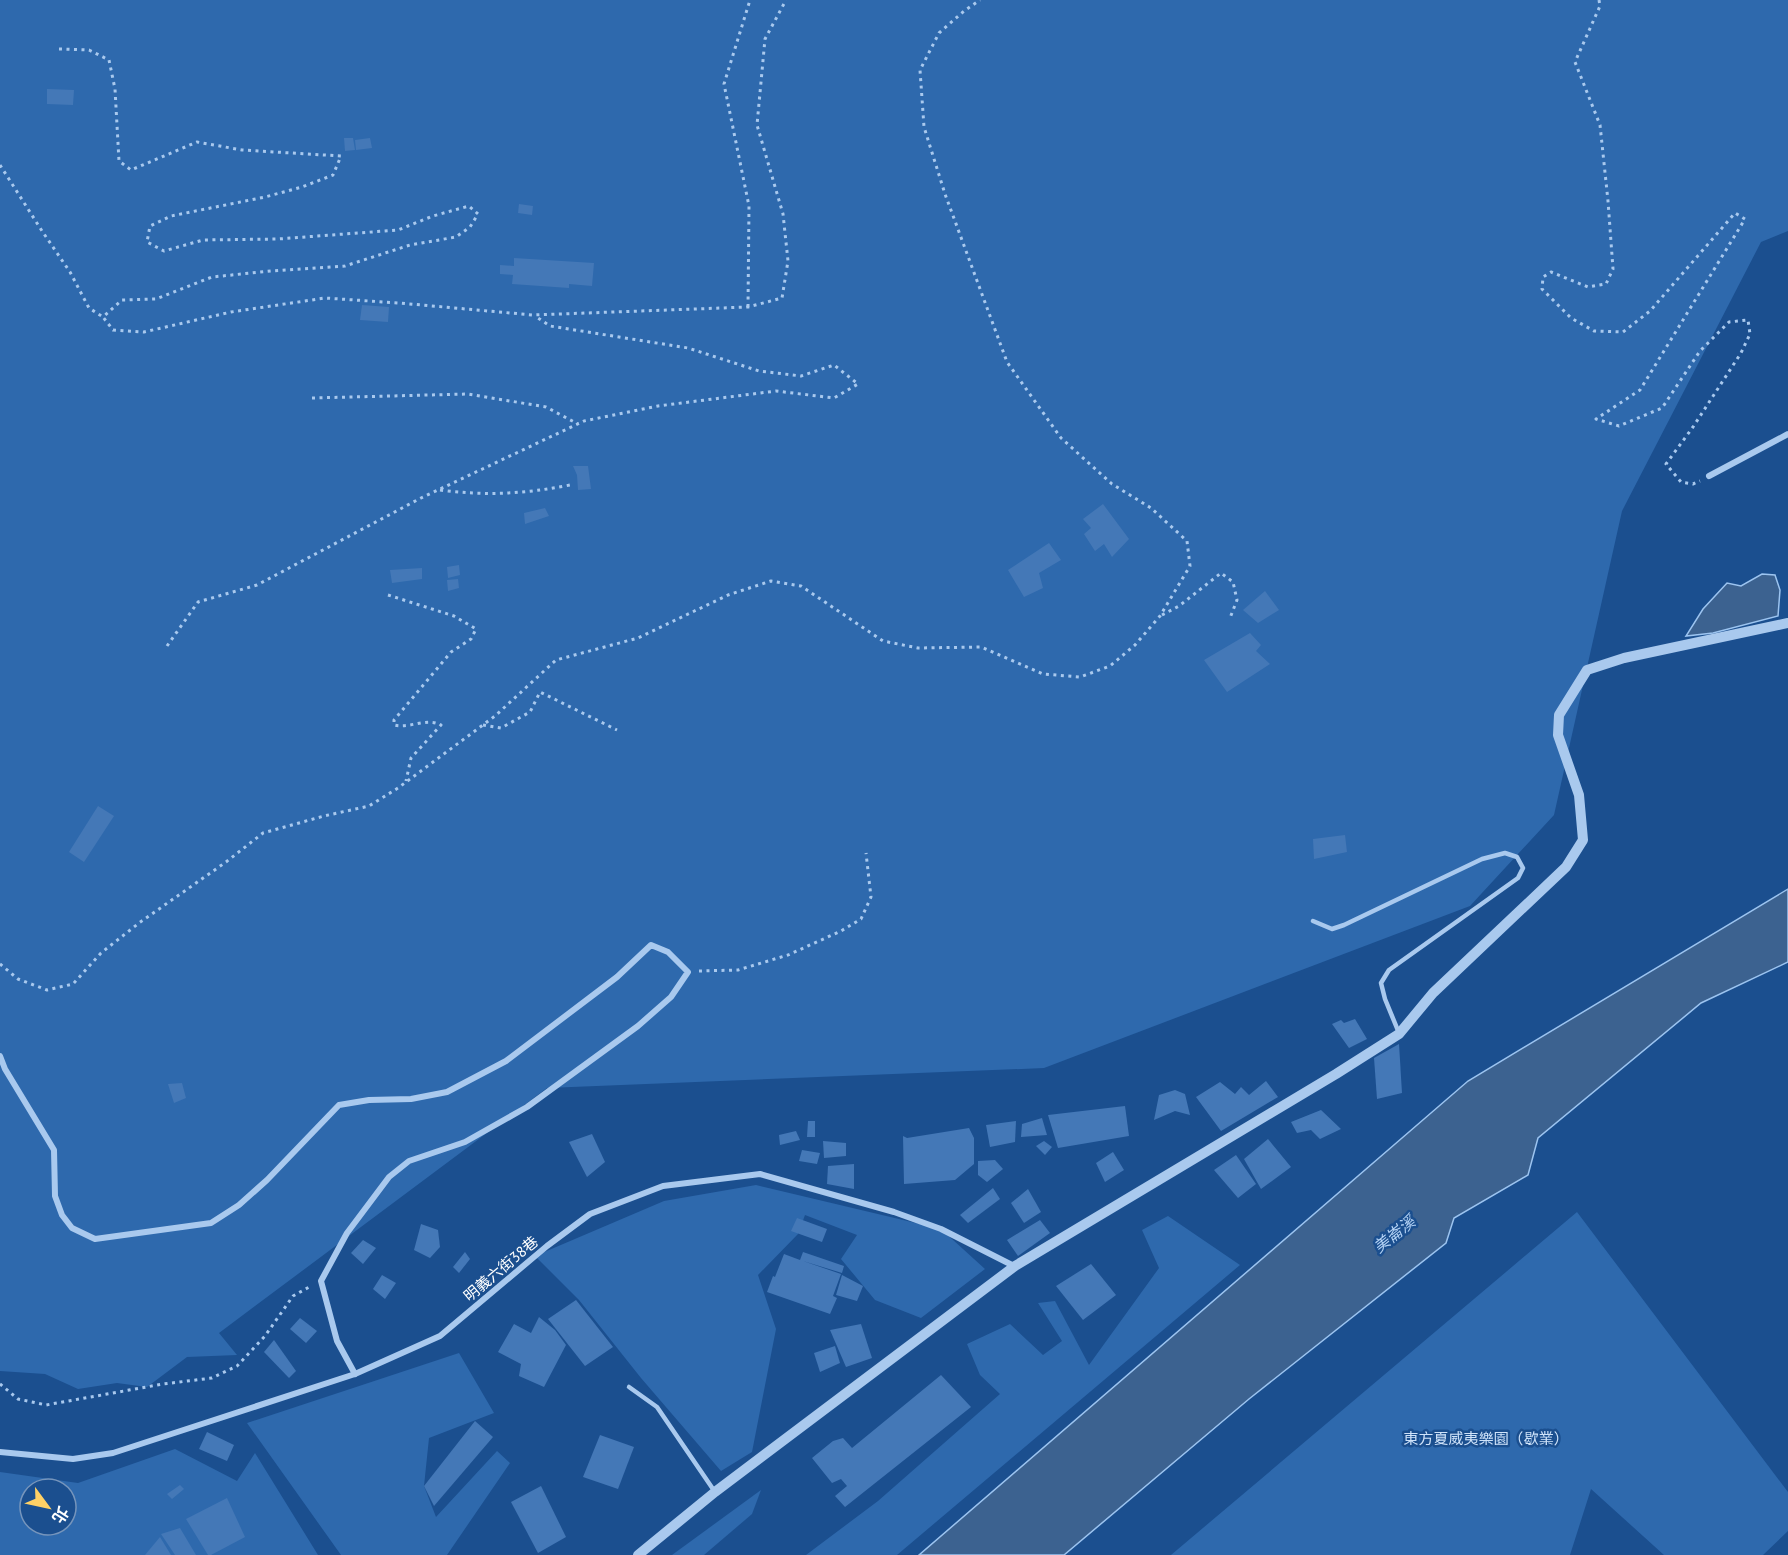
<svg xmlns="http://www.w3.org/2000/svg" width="1788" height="1555" viewBox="0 0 1788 1555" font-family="'PT Sans','Noto Sans TC',sans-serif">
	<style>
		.green { fill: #2e69ad; fill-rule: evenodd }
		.water { fill: #3c6290; stroke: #9cc4f0; stroke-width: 1.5 }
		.building { fill: #4478b7 }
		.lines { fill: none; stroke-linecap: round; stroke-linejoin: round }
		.path { stroke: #a9c9ee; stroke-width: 3; stroke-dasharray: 3 4.5; stroke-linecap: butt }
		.service { stroke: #a9c9ee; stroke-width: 4.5 }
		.minor { stroke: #a9c9ee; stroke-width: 6 }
		.tertiary { stroke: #a9c9ee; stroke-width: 10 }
		.labels { text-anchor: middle; stroke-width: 5; stroke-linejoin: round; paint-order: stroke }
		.street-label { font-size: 15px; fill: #fff; stroke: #1b4f8f }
		.park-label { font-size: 15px; fill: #cfe3fa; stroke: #1b4f8f }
		.water-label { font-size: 16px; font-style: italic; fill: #b5d3f5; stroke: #1b4f8f }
	</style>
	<rect width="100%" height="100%" fill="#1b4f8f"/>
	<!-- green -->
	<g class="green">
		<polygon points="0,0 1788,0 1788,231 1761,242 1622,511 1554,815 1470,906 1044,1068 547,1088 219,1333 237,1355 187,1357 147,1387 117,1383 78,1389 45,1374 0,1371"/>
		<polygon points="756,1185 941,1229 985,1269 921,1318 875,1300 841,1259 857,1235 805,1215 798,1234 758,1275 776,1329 752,1452 721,1471 641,1378 579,1300 535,1256 664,1201"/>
		<polygon points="1577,1212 1788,1492 1788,1531 1763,1555 1664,1555 1591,1489 1570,1555 1171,1555"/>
		<polygon points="1168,1216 1240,1265 897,1555 806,1555 878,1501 1000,1394 980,1375 967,1344 1010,1324 1043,1355 1062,1341 1038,1303 1055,1301 1089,1365 1159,1268 1142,1230"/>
		<polygon points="459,1353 494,1413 429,1438 424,1486 436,1517 497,1451 510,1463 447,1555 341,1555 247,1423"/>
		<path d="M175 1449 237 1481 255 1453 318 1555H0V1472L78 1483ZM30 1489H66V1525H30Z"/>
		<polygon points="761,1490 752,1514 704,1555 672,1555"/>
	</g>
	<!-- water -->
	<g class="water">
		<polygon points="1762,574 1775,575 1780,590 1778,616 1713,633 1686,636 1703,609 1727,583 1741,586"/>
		<polygon points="1788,889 1788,962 1701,1003 1538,1138 1528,1175 1454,1218 1446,1243 1249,1399 1064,1555 919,1555 1468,1081"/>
	</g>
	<!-- building -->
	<g class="building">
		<polygon points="47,89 74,90 73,105 47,104"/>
		<polygon points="344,138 353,138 355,150 345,151"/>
		<polygon points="370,138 372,148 356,150 355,140"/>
		<polygon points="519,204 533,206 532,215 518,213"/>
		<polygon points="514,258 594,263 592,286 569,284 569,288 512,284 513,275 500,274 500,265 514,266"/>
		<polygon points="362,305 389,307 388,322 360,320"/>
		<polygon points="573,466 588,466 591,489 578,490 577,475"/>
		<polygon points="1103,504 1129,539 1112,557 1104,544 1095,551 1084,534 1091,528 1083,519"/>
		<polygon points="545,508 549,516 525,524 524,513"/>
		<polygon points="1049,543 1061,560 1039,573 1043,588 1024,597 1008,570"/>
		<polygon points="459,565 460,575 448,578 447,567"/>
		<polygon points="422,568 422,579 392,583 390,570"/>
		<polygon points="458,579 459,588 448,591 447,580"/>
		<polygon points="1265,591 1279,610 1258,623 1243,610"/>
		<polygon points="1250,633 1261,645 1256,651 1270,664 1227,692 1204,660"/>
		<polygon points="98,806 114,816 84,862 69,852"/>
		<polygon points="1345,835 1347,852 1314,859 1313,839"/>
		<polygon points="1355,1019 1367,1039 1349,1048 1332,1024 1341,1020 1344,1023"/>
		<polygon points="1399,1044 1402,1093 1377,1099 1374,1058"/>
		<polygon points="1266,1081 1278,1097 1221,1131 1196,1097 1220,1082 1235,1094 1241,1087 1249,1095"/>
		<polygon points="182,1083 186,1098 174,1103 168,1084"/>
		<polygon points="1175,1090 1185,1094 1190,1115 1175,1111 1154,1120 1159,1095"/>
		<polygon points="1125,1106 1129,1136 1058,1148 1048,1115"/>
		<polygon points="1321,1110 1341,1129 1320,1139 1311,1130 1297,1133 1291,1122"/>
		<polygon points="1042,1118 1047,1135 1021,1137 1022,1124"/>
		<polygon points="808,1121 815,1121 815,1137 807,1137"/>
		<polygon points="1016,1121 1015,1142 990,1147 986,1125"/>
		<polygon points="969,1128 974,1138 974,1164 955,1180 904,1184 903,1136 907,1138"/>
		<polygon points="796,1131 800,1140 780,1145 779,1135"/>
		<polygon points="592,1134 605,1162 587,1177 569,1142"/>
		<polygon points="1268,1139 1291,1167 1261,1189 1244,1159"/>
		<polygon points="823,1141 846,1143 846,1156 824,1158"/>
		<polygon points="1044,1141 1052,1147 1045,1155 1036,1146"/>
		<polygon points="802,1150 820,1153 817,1164 799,1161"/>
		<polygon points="1113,1152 1124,1170 1105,1182 1096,1163"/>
		<polygon points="1236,1155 1256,1184 1238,1198 1214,1170"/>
		<polygon points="995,1160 1003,1169 987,1182 978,1175 978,1161"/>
		<polygon points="854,1164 854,1189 827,1184 828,1166"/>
		<polygon points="993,1188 1000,1199 968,1223 960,1215"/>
		<polygon points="1028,1189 1041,1212 1024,1223 1011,1203"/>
		<polygon points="797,1218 827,1229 822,1242 791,1231"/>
		<polygon points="1040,1220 1050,1233 1018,1256 1007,1240"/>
		<polygon points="421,1224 438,1230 440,1247 430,1258 414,1250"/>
		<polygon points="363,1240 376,1248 363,1264 351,1253"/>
		<polygon points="465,1252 470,1259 459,1273 453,1267"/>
		<polygon points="803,1252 844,1266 842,1273 803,1261 841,1274 833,1296 837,1298 830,1314 767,1292 773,1276 775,1277 784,1254 800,1260"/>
		<polygon points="1091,1264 1116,1295 1083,1320 1056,1286"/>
		<polygon points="382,1275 396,1283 385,1299 373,1289"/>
		<polygon points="842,1275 863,1286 857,1301 836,1295"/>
		<polygon points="576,1300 613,1347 585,1366 548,1319"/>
		<polygon points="539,1317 555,1330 566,1345 544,1387 519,1376 521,1364 498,1352 514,1324 531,1333"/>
		<polygon points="300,1318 317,1331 306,1343 290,1329"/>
		<polygon points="861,1324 872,1358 846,1367 830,1330"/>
		<polygon points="274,1340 296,1371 289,1378 264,1352"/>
		<polygon points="835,1346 840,1363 820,1372 814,1353"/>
		<polygon points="941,1375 971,1407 845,1507 835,1496 847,1486 841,1479 832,1483 812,1458 833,1441 843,1438 852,1448"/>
		<polygon points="475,1421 493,1437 434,1506 424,1486"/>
		<polygon points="207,1432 234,1445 227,1461 199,1449"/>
		<polygon points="600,1435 634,1447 618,1489 583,1477"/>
		<polygon points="180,1485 184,1489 172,1499 167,1494"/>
		<polygon points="541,1486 566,1537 538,1553 511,1502"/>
		<polygon points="227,1498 245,1537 211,1555 208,1555 186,1519"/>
		<polygon points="180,1528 196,1555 175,1555 161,1534"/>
		<polygon points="160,1537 171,1555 145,1555"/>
	</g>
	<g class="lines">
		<!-- path -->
		<g class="path">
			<polyline points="1599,0 1600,6 1575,62 1600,125 1608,201 1613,269 1606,284 1588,287 1551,272 1543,277 1542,289 1571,318 1594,331 1623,332 1650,311 1735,213 1745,219 1640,390 1596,419 1619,426 1662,408 1700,351 1729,322 1748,320 1750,334 1741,353 1693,427 1666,464 1681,482 1693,484 1700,481"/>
			<polyline points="59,49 89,50 109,60 115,89 119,161 131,170 197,142 242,150 341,156 333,175 302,187 265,197 171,216 150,226 147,242 164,251 203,240 278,239 398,230 433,216 469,206 478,214 470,227 456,237 410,245 345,266 271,271 212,277 156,299 122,300 103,317 113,330 144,332 231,312 325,298 399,303 533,315 748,307 782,298 788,261 783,214 757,125 765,39 786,0"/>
			<polyline points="0,165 42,231 70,272 89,308 103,317"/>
			<polyline points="748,307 749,206 724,84 750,0"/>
			<polyline points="312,398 468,394 546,407 578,424"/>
			<path d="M440 490C486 496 524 494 570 485"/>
			<path d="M388 595 454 616 476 629 471 639 451 652 394 720V725C410 729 426 717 441 725L411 758 406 781"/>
			<polyline points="1162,615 1179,606 1221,573 1233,582 1237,600 1230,618"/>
			<polyline points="167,646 198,602 257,585 421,498 584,421 658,406 776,391 834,398 858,384 834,365 801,376 759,371 688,348 550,326 535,316"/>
			<polyline points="483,725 501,728 530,712 540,692 617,730"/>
			<polyline points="0,964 18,979 47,990 73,984 101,953 139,923 226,862 263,833 324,816 369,806 398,788 495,716 556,660 638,638 728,595 771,581 801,586 883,641 918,648 981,647 1043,674 1080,677 1110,666 1135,645 1160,616 1190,566 1187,541 1151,508 1112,484 1061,438 1007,362 945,194 924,127 920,70 939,33 964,11 980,0"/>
			<polyline points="699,971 738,970 788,955 841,931 861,919 871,897 866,853"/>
			<polyline points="0,1384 18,1399 46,1405 163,1384 212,1378 237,1366 265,1336 293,1296 311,1286"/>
		</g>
		<!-- service -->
		<g class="service">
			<polyline points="1313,921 1332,929 1344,925 1482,859 1505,853 1517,857 1523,868 1518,878 1389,970 1381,983 1385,999 1399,1033"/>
			<polyline points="629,1387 657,1407 715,1492"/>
		</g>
		<!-- minor -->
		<g class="minor">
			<polyline points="1709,476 1788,434"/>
			<polyline points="0,1056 5,1069 54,1150 55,1196 62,1215 72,1228 95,1239 211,1223 239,1205 267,1180 339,1105 369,1100 411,1099 447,1092 506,1061 617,977 651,945 668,952 688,972 671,997 638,1026 527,1107 465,1142 409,1161 389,1177 347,1233 321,1281 337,1341 355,1374"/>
			<polyline points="0,1452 73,1459 113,1453 355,1374 440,1336 547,1246 590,1214 663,1186 760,1174 894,1212 941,1229 1014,1266"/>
		</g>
		<!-- tertiary -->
		<polyline class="tertiary" points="638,1555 715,1492 1015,1266 1336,1074 1399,1034 1433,993 1566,867 1583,840 1579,795 1558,735 1559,715 1587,670 1624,658 1788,623"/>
	</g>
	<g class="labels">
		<!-- street labels -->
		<g class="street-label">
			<text transform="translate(501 1269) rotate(-40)" y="5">明義六街38巷</text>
		</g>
		<!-- park labels -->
		<g class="park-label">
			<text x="1486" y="1444">東方夏威夷樂園（歇業）</text>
		</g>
		<!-- water labels -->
		<g class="water-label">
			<text transform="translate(1394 1234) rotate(-39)" y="6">美崙溪</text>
		</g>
	</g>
	<!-- north arrow -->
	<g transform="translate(48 1507) rotate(123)"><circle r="28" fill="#1b4f8f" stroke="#7695bc" stroke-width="1.5"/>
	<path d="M0-4.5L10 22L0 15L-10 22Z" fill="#ffd166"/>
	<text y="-9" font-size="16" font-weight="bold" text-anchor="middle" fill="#ffffff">北</text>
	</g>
</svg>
